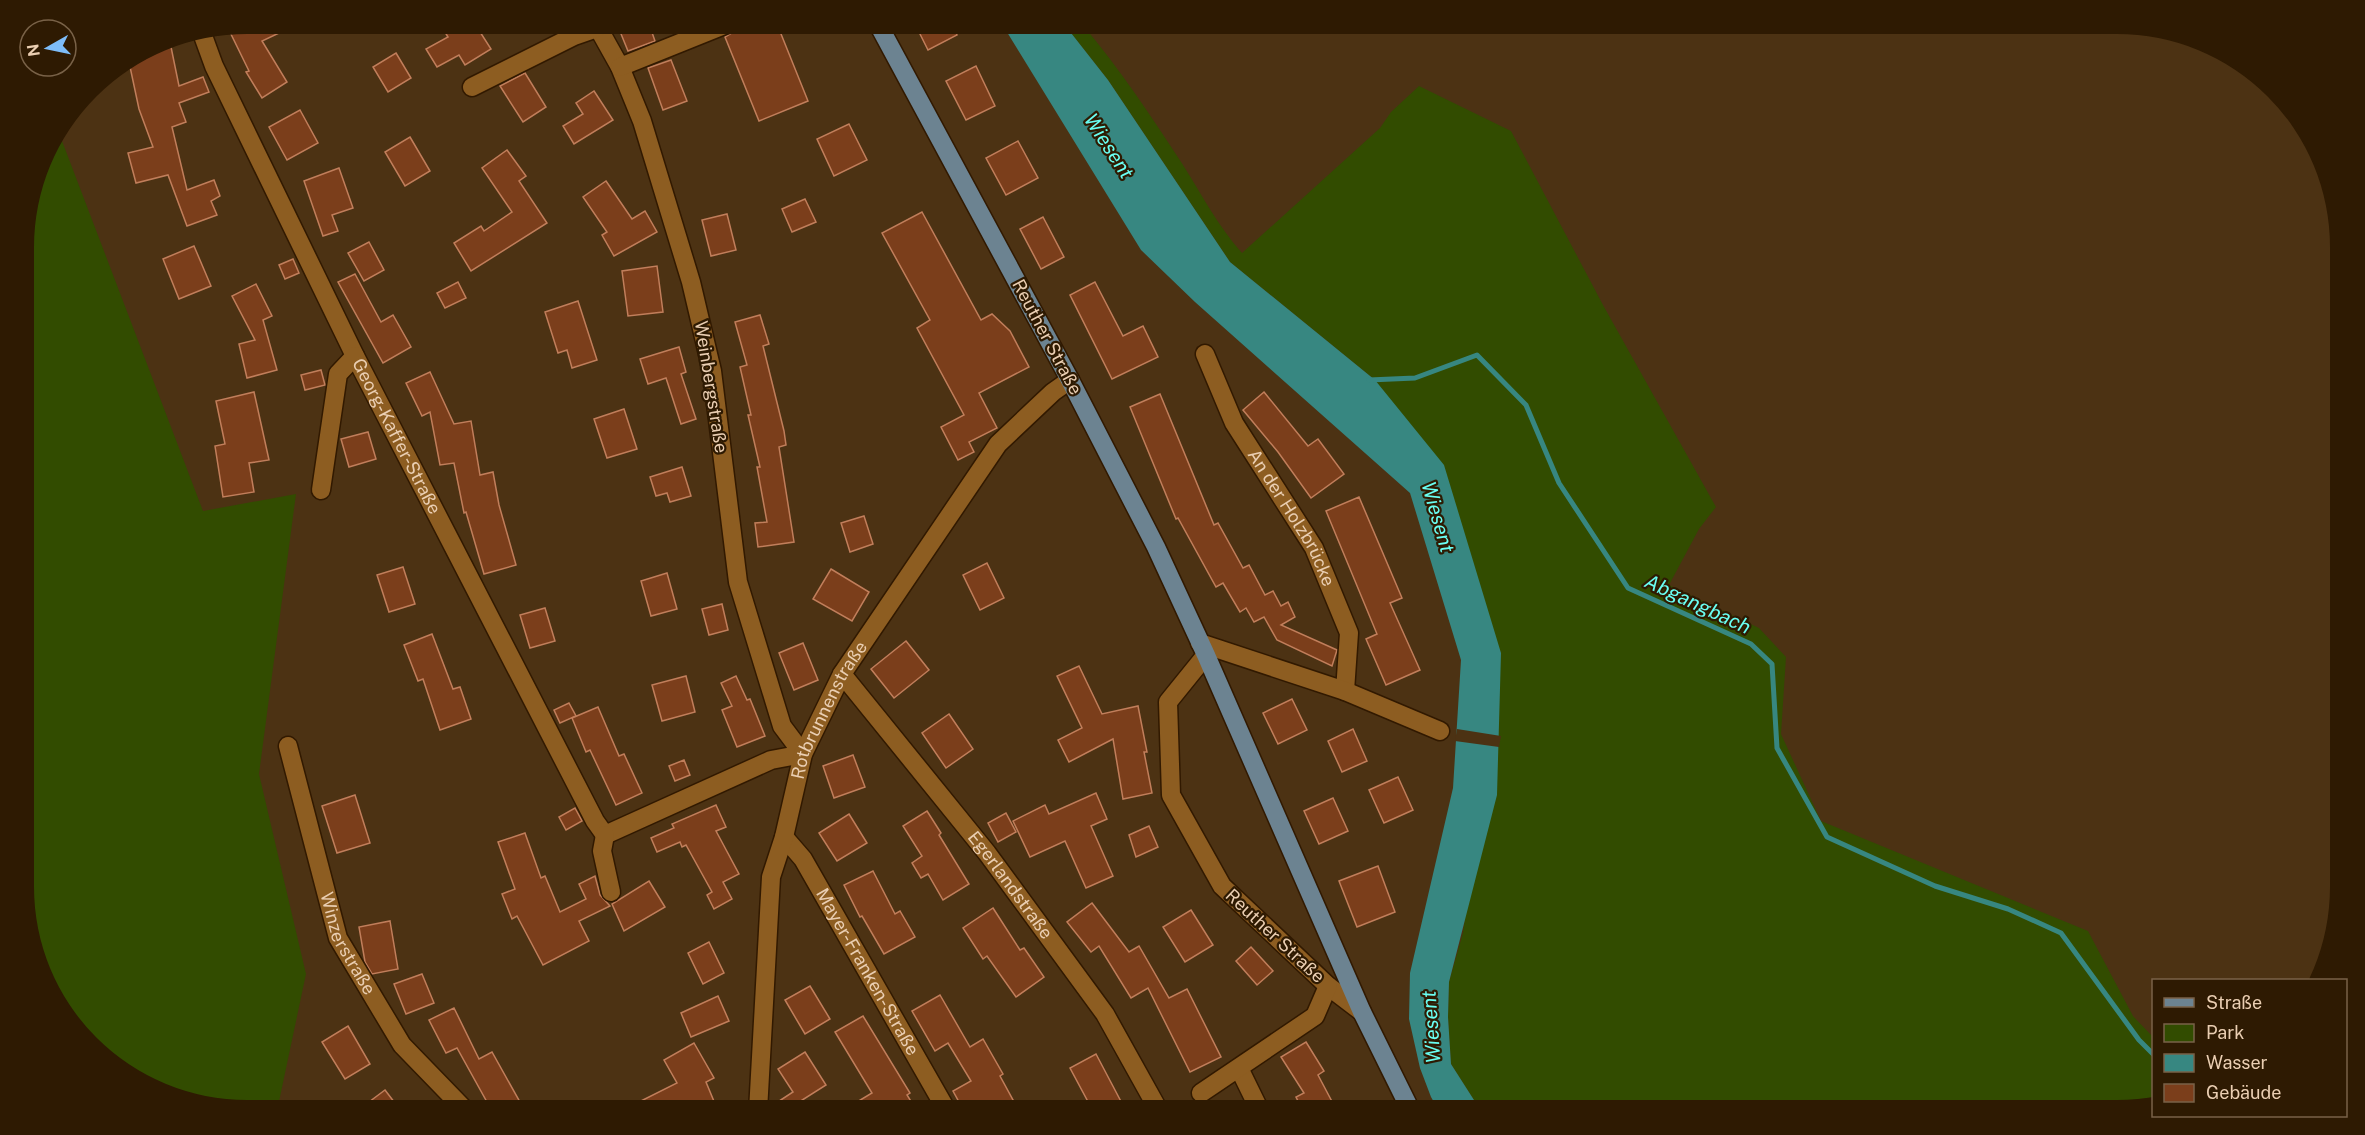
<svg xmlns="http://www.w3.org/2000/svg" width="2365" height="1135" viewBox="0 0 2365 1135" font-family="'Public Sans',sans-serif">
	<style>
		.green { fill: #324c00 }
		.water { fill: #378781 }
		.pier { fill: #4c3213 }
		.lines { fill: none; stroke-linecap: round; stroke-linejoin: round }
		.stream { stroke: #378781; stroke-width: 5 }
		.building { fill: #7b3e1b; stroke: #c17e5b; stroke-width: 1.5 }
		.minor-casing { stroke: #311900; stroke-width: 21 }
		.major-casing { stroke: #311900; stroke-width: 21 }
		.minor { stroke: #8d5d21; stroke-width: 18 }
		.major { stroke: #6c8391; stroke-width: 18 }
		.labels { text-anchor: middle; stroke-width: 4.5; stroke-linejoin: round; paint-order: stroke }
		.street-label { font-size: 18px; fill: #eaceb2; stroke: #2e1a02 }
		.water-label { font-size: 20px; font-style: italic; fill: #6afff3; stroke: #2e1a02 }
	</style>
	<rect width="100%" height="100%" fill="#4c3213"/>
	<!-- green -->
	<g class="green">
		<path d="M1064 24H1082C1119 68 1152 117 1183 165 1202 195 1218 226 1242 253L1380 128 1391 112 1419 86 1511 131 1603 305 1716 507 1699 529 1669 585 1759 628 1786 657 1781 734 1821 821 2088 931 2133 1016 2153 1037V1106L2132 1111H1481L1451 1064 1448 1017 1449 982 1463 933 1501 653 1375 380 1230 262 1108 80Z"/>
		<polygon points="59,133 203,511 296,494 259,774 306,974 277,1111 248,1111 149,1088 70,1023 41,973 26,917 25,233 47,148"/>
	</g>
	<!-- water -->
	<polygon class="water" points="1002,24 1064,24 1108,80 1230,262 1375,380 1444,465 1501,653 1497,795 1449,982 1448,1017 1451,1064 1481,1111 1439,1111 1431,1097 1420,1068 1409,1019 1410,973 1453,788 1461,660 1410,493 1195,302 1141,250"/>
	<!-- pier -->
	<polygon class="pier" points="1457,729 1501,736 1499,747 1455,741"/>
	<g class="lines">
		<!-- stream -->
		<polyline class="stream" points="1369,380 1415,378 1477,355 1526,405 1559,483 1628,588 1751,644 1772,664 1777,748 1827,837 1935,886 2008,909 2061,933 2139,1040 2154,1055"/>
	</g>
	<!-- building -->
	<g class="building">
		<polygon points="248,24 298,24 262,41 287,82 262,98 246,72 249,71 228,28"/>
		<polygon points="440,24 475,24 491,49 465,65 459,55 437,67 426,49 448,37"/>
		<polygon points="617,24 649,24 655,41 628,51"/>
		<polygon points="738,24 777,24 808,101 759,121 725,37 735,31"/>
		<polygon points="915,24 952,24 957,35 928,50"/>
		<polygon points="170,42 179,86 203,77 209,92 179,103 186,122 172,127 187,190 214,180 220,196 211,201 217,215 187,226 168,175 136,183 128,153 153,147 139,109 129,62 157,44"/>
		<polygon points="396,53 411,78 388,92 373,67"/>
		<polygon points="671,60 687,101 663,110 648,68"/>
		<polygon points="976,66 995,106 966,120 946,81"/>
		<polygon points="525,73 546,107 523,122 500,86"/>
		<polygon points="594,91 613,120 574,144 563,126 583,114 576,103"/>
		<polygon points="300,110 318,143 287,160 269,127"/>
		<polygon points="849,124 867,160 834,176 817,139"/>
		<polygon points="410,137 430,171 405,186 385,152"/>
		<polygon points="1018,141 1038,178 1006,195 986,158"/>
		<polygon points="507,150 526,176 519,181 547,223 471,271 454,243 481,226 484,231 512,212 482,168"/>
		<polygon points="339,168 353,208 332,215 338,231 323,236 304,181"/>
		<polygon points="606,181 632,219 645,211 657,232 614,256 602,235 607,232 583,197"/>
		<polygon points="805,199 816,222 792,232 782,209"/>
		<polygon points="922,212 981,320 992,314 1010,331 1029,367 979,393 997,428 969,442 974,452 958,460 941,427 964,415 917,328 930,320 882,233"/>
		<polygon points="727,214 736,250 711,256 702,220"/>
		<polygon points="1043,217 1064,257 1041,269 1020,229"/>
		<polygon points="369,242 384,270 364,281 348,253"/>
		<polygon points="194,246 211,286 179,299 163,259"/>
		<polygon points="293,259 299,273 285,279 279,265"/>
		<polygon points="657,266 663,312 628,316 622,271"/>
		<polygon points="355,274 381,322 393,315 411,347 383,363 338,282"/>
		<polygon points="458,282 466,298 445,308 437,293"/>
		<polygon points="1095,282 1123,336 1143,326 1158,357 1112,379 1070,295"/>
		<polygon points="256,284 272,316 263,320 277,370 247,378 239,344 255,340 232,296"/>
		<polygon points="578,301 597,360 572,368 567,350 558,353 545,312"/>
		<polygon points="760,315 769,344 763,346 784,431 786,445 779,447 794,542 758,547 755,523 767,522 757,467 760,467 748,415 751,415 740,367 747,365 735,322"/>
		<polygon points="679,347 686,372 681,374 696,419 681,424 666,378 648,384 640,359"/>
		<polygon points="321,370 325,385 305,390 301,375"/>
		<polygon points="430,372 454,424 471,421 480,475 493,472 499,505 516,565 484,574 466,512 464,513 454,463 440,465 430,412 422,416 406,383"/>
		<polygon points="254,392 269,460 249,463 254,492 223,497 215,446 225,444 216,401"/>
		<polygon points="1264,392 1308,446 1318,439 1344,474 1311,498 1278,452 1243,410"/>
		<polygon points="1160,394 1214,525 1218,523 1243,568 1249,565 1265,595 1273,591 1281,606 1288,602 1295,617 1281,625 1337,650 1332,666 1277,640 1264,617 1254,622 1246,608 1240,612 1223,583 1216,587 1178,518 1176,519 1130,407"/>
		<polygon points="624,409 637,449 607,458 594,419"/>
		<polygon points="368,432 376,459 349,467 341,439"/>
		<polygon points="682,467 691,496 670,502 667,493 656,496 650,477"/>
		<polygon points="1359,497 1402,598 1390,603 1420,670 1386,685 1366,639 1377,634 1326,511"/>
		<polygon points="864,516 873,544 850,552 841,523"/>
		<polygon points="987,563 1004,598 980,610 963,575"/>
		<polygon points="403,567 415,604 389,612 377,575"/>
		<polygon points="831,569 869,592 852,621 813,599"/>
		<polygon points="667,573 677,609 651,616 641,581"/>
		<polygon points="722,604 728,630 709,635 702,609"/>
		<polygon points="545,608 555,641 530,648 520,615"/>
		<polygon points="432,634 453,689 460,687 471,719 440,730 423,679 418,681 404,645"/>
		<polygon points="906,641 929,670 894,698 871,669"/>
		<polygon points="803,643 818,680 794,690 779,653"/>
		<polygon points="1079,666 1102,714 1138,706 1147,752 1144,752 1152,793 1123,799 1113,739 1069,762 1058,740 1082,728 1057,676"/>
		<polygon points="686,676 695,712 662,721 652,685"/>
		<polygon points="736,676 747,700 750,699 765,736 737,747 722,710 732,706 721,683"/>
		<polygon points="1292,699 1307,730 1278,744 1263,713"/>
		<polygon points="569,703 576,716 560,723 554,710"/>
		<polygon points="598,707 619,756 624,754 642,793 616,805 590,750 586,752 572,718"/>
		<polygon points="949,714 973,749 946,768 922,733"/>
		<polygon points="1353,729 1367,761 1342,772 1328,741"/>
		<polygon points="853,755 865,787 834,798 823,766"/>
		<polygon points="684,760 690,775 675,781 669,766"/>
		<polygon points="1398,777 1413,810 1384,823 1369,790"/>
		<polygon points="1096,793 1107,819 1091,826 1113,876 1086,888 1065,841 1030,857 1013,821 1045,805 1049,814"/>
		<polygon points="355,795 370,843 337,853 322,806"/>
		<polygon points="1333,798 1348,831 1319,844 1304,811"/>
		<polygon points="716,805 726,827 716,831 739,874 723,882 732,899 714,909 707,895 712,892 686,845 682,847 680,842 657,852 651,838 674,828 672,824"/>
		<polygon points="575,808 582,821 566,830 559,817"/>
		<polygon points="927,811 941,833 939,835 969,884 943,900 928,874 921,878 912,863 922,856 903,826"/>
		<polygon points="1006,813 1016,832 998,842 988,823"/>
		<polygon points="849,814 867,843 837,861 819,833"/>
		<polygon points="1149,826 1158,847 1136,857 1129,835"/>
		<polygon points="525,833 541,878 545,876 560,912 586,899 579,884 595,876 600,895 610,906 579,921 589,941 543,965 517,916 512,919 502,894 515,889 498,842"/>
		<polygon points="1378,866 1395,912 1357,927 1339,881"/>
		<polygon points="873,871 895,914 900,911 915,937 884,954 862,916 860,917 844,885"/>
		<polygon points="649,881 665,907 624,931 612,904"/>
		<polygon points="1092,903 1129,952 1139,946 1169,998 1187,989 1221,1057 1190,1072 1148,988 1131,998 1099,946 1091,952 1067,922"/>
		<polygon points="993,908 1020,950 1024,948 1044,977 1016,997 987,956 983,959 963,928"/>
		<polygon points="1191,910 1213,945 1185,962 1163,927"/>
		<polygon points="390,921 398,969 372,974 365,962 359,927"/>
		<polygon points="709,942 724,973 703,984 688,953"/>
		<polygon points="1251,947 1273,971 1257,985 1236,961"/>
		<polygon points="422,974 434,1003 406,1014 394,984"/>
		<polygon points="810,986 830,1019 805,1034 785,1000"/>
		<polygon points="940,995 970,1047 983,1039 1003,1074 1000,1076 1019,1111 964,1111 953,1091 971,1081 948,1043 935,1051 912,1011"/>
		<polygon points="718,996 729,1021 691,1037 681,1013"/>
		<polygon points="454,1008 479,1059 492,1052 525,1111 492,1111 457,1048 446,1053 429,1020"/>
		<polygon points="863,1016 910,1093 907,1095 917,1111 842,1111 872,1093 835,1032"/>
		<polygon points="348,1026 370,1064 345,1079 322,1042"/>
		<polygon points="1306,1042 1324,1071 1318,1075 1337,1111 1303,1111 1296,1097 1304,1093 1281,1057"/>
		<polygon points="694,1043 714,1078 706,1082 718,1111 621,1111 677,1083 664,1060"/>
		<polygon points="805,1052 826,1085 799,1102 804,1111 769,1111 770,1107 793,1092 778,1069"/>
		<polygon points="1096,1054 1126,1111 1093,1111 1070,1068"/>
		<polygon points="385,1090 401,1111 357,1111"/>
	</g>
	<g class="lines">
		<defs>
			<g id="minor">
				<path id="s1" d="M202 33 214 66 355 356 595 821 605 835 771 760 803 754 782 726 738 582 712 371 691 282 642 121 620 67 596 24"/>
				<polyline points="620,67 727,24"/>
				<polyline points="472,87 574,36 597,28"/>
				<path id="s2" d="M1205 354 1234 423 1314 548 1349 633 1345 691"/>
				<polyline points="321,490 338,374 355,356"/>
				<polyline points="1200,643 1345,691 1440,731"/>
				<polyline points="1206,655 1168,702 1171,795 1222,886 1328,986 1362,1012"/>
				<path id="s3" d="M842 674 987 853 1105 1014 1159 1111"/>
				<path id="s4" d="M288 746 338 938 402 1045 466 1111"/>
				<polyline points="605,835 602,851 611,892"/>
				<path id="s5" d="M784 837 803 859 947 1111"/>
				<polyline points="1239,1068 1260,1111"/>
				<polyline points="1201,1093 1315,1016 1328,986"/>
				<path id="s6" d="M758 1111 771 877 784 837 803 754 842 674 998 444 1053 392 1070 380"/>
			</g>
			<polyline id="major" points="878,24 1070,380 1156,547 1206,655 1362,1012 1411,1111"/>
		</defs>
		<!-- minor casing -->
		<use href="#minor" class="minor-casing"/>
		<!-- major casing -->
		<use href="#major" class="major-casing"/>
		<!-- minor -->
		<use href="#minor" class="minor"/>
		<!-- major -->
		<use href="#major" class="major"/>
	</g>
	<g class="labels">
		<!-- street labels -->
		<g class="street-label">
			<text transform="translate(1047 337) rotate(62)" y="6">Reuther Straße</text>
			<text transform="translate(711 387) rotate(81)" y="6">Weinbergstraße</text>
			<text dy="6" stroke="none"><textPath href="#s1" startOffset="448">Georg-Kaffer-Straße</textPath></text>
			<text dy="6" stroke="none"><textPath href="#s2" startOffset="186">An der Holzbrücke</textPath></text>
			<text dy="6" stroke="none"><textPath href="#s6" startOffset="412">Rotbrunnenstraße</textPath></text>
			<text dy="6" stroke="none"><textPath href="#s3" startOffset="270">Egerlandstraße</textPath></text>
			<text transform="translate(1275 936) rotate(43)" y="6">Reuther Straße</text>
			<text dy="6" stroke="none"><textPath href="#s4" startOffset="207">Winzerstraße</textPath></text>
			<text dy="6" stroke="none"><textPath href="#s5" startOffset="159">Mayer-Franken-Straße</textPath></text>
		</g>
		<!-- water labels -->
		<g class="water-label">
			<text transform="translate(1109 146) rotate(57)" y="7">Wiesent</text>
			<text transform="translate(1438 517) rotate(74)" y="7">Wiesent</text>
			<text transform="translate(1698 604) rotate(25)" y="7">Abgangbach</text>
			<text transform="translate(1431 1027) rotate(-94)" y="7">Wiesent</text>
		</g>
	</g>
	<!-- crop -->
	<path d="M0 0H2365V1135H0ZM247 34H2117A213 213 0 0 1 2330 247V887A213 213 0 0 1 2117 1100H247A213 213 0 0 1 34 887V247A213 213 0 0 1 247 34Z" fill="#2e1a02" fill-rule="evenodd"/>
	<!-- legend -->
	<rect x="2152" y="979" width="195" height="138" fill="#2e1a02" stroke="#796248" stroke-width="1.5"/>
	<rect x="2164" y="998" width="30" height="9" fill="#6c8391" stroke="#796248" stroke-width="1.5"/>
	<text x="2206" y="1009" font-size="18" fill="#eaceb2">Straße</text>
	<rect x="2164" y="1024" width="30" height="18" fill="#324c00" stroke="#796248" stroke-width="1.5"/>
	<text x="2206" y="1039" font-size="18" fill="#eaceb2">Park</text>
	<rect x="2164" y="1054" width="30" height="18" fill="#378781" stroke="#796248" stroke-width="1.5"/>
	<text x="2206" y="1069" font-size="18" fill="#eaceb2">Wasser</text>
	<rect x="2164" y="1084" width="30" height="18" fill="#7b3e1b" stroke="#796248" stroke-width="1.5"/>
	<text x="2206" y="1099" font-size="18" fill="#eaceb2">Gebäude</text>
	<!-- north arrow -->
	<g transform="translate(48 48) rotate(261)"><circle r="28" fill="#2e1a02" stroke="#796248" stroke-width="1.5"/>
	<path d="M0-4.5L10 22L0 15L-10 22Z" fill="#7ebdf9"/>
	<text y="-9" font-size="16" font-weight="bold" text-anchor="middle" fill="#eaceb2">N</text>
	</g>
</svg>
